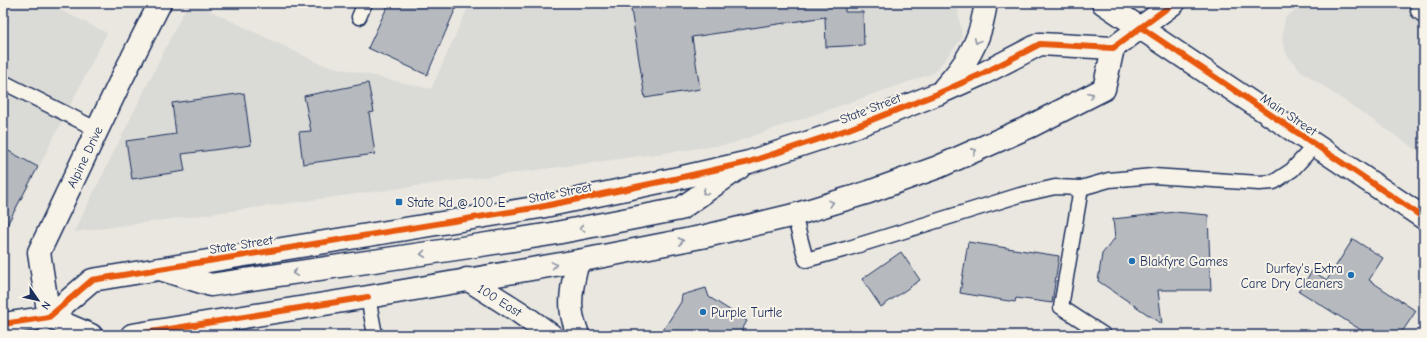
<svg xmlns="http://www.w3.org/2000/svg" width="1427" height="338" viewBox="0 0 1427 338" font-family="'Comic Neue',sans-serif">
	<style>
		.built { fill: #dadad6 }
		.building { fill: #b6babf; stroke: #1b2f5e }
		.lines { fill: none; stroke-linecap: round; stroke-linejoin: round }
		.lane-casing { stroke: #1b2f5e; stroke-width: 17 }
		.street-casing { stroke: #1b2f5e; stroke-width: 25 }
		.secondary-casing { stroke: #1b2f5e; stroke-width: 25 }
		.primary-casing { stroke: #1b2f5e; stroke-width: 25 }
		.lane { stroke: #f7f3e8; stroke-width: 14 }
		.street { stroke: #f7f3e8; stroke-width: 22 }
		.secondary { stroke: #f7f3e8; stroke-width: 22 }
		.primary { stroke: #f7f3e8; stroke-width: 22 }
		.cycleway-casing { stroke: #f7f3e8; stroke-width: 8 }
		.cycleway { stroke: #e8590c; stroke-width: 6 }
		.oneway { stroke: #8991a3 }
		.poi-dot { fill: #1f6fb2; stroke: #f7f3e8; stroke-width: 1.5 }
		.labels { text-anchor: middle; stroke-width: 4; stroke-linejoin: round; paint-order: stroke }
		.street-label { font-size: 13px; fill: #1b2f5e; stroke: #f7f3e8 }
		.poi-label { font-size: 13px; fill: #1b2f5e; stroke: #f7f3e8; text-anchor: start }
	</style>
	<rect width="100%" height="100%" fill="#eae7e0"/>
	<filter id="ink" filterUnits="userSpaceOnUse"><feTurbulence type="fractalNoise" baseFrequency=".025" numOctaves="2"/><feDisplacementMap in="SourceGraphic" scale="8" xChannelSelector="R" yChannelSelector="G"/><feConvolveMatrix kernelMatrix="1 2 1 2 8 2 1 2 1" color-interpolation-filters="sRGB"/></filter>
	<g filter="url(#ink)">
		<!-- built -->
		<g class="built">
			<polygon points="3,3 46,3 107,33 3,237"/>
			<polygon points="188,3 194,3 321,64 431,89 470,3 957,3 962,38 934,73 730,144 74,232"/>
			<polygon points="1304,3 1424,3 1424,155 1301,71 1287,55 1282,40 1285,18"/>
		</g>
		<!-- building -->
		<g class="building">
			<polygon points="389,3 458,3 427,75 368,48"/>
			<polygon points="630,3 845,3 845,12 863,12 864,45 826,47 825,17 692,37 700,89 645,98"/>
			<polygon points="368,83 374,112 369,113 375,154 303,164 299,132 311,131 304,96"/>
			<polygon points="244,93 251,145 182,154 185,171 132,179 126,141 176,134 172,103"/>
			<polygon points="3,148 38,167 3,232"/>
			<polygon points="1175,212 1208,215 1211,290 1158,290 1162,324 1098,281 1102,254 1115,238 1113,219"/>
			<polygon points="1353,239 1383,258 1369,280 1416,311 1400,335 1369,335 1299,291 1312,271 1327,280"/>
			<polygon points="968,242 1059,256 1052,303 1016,298 1015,302 960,293"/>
			<polygon points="901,252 920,280 881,307 862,279"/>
			<polygon points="706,288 709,297 747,321 739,335 660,335 681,302 682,295"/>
		</g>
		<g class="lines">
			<defs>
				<g id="lane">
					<polyline points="1424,3 1418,11 1424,16"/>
					<polyline points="359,17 365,3"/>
					<polyline points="3,82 98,130"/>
					<polyline points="794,215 806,260 846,249 1020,195 1055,187 1081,188"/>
					<polyline points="368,297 375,335"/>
					<polyline points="1104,335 1061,307 1081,188 1109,180 1153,176 1259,183 1274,182 1292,170 1315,145"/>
				</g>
				<g id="street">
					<path id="s1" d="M49 317 39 252 120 82 160 3"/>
				</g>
				<g id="secondary">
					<polyline points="1103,3 1424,218"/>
					<path id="s2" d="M467 279 519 312 551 335"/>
				</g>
				<g id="primary">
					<polyline points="1113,48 1174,3"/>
					<path d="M944 88C963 68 978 46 983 18 984 13 986 8 985 3"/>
					<polyline points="163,270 211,285 462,248 551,234 680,209 739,168"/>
					<polyline points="49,317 91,335"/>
					<polyline points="3,324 49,317 92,280 540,207 674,179 749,162 849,129 937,94 984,73 1040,44 1113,48"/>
					<polyline points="132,335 368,297 578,261 706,236 794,215 869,192 938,167 1031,126 1104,89 1113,48"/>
					<path d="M578 335C576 328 573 321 572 314 569 297 574 277 578 261"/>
				</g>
			</defs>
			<!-- lane casing -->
			<use href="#lane" class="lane-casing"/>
			<!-- street casing -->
			<use href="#street" class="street-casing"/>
			<!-- secondary casing -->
			<use href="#secondary" class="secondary-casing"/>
			<!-- primary casing -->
			<use href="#primary" class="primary-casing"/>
			<!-- lane -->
			<use href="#lane" class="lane"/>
			<!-- street -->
			<use href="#street" class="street"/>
			<!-- secondary -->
			<use href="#secondary" class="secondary"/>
			<!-- primary -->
			<use href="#primary" class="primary"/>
			<defs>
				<g id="cycleway">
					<polyline points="1142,28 1424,218"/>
					<polyline points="3,324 49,317 92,280 540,207 674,179 749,162 849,129 937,94 984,73 1040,44 1113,48 1174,3"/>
					<polyline points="132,335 368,297"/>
				</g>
			</defs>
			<!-- cycleway casing -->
			<use href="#cycleway" class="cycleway-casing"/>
			<!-- cycleway -->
			<use href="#cycleway" class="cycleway"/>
		</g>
		<!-- one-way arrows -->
		<defs><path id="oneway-chevron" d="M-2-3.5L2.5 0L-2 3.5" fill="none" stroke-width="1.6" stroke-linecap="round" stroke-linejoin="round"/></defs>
		<g class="oneway">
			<use href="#oneway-chevron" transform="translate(977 41) rotate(114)"/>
			<use href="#oneway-chevron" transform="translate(1091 95) rotate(-27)"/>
			<use href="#oneway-chevron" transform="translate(974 151) rotate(-24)"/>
			<use href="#oneway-chevron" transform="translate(705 192) rotate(145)"/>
			<use href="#oneway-chevron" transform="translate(831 203) rotate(-17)"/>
			<use href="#oneway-chevron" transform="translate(582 228) rotate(169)"/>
			<use href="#oneway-chevron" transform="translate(681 241) rotate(-11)"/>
			<use href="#oneway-chevron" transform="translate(423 254) rotate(172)"/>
			<use href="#oneway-chevron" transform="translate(554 265) rotate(-9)"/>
			<use href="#oneway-chevron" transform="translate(295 273) rotate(172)"/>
		</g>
	</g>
	<!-- markers -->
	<g class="poi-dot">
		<rect x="395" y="198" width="8" height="8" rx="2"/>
		<circle cx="1132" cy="261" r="4"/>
		<circle cx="1351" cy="275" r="4"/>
		<circle cx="703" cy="312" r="4"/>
	</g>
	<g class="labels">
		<!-- street labels -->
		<g class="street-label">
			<text transform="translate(870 108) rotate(-21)" y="5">State Street</text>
			<text transform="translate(1289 114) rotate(34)" y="5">Main Street</text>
			<text dy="5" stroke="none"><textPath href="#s1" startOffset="171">Alpine Drive</textPath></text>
			<text transform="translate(560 192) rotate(-11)" y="5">State Street</text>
			<text transform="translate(241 244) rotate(-9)" y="5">State Street</text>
			<text dy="5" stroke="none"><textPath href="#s2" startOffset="39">100 East</textPath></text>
		</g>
		<!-- poi labels -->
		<g class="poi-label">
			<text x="407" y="207">State Rd @ 100 E</text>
			<text x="1140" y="266">Blakfyre Games</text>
			<text x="1343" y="273" text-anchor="end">Durfey's Extra<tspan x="1343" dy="15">Care Dry Cleaners</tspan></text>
			<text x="711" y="317">Purple Turtle</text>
		</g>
	</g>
	<!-- margin -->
	<rect width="1427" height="338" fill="none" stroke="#f7f3e8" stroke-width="16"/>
	<rect x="8" y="8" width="1411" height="322" fill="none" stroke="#1b2f5e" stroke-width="1.5" filter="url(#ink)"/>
	<!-- north arrow -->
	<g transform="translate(38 300) rotate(124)" stroke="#f7f3e8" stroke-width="3" paint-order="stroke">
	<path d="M0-3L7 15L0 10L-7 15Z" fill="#1b2f5e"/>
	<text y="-6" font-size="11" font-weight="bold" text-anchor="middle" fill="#1b2f5e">N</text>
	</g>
</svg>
